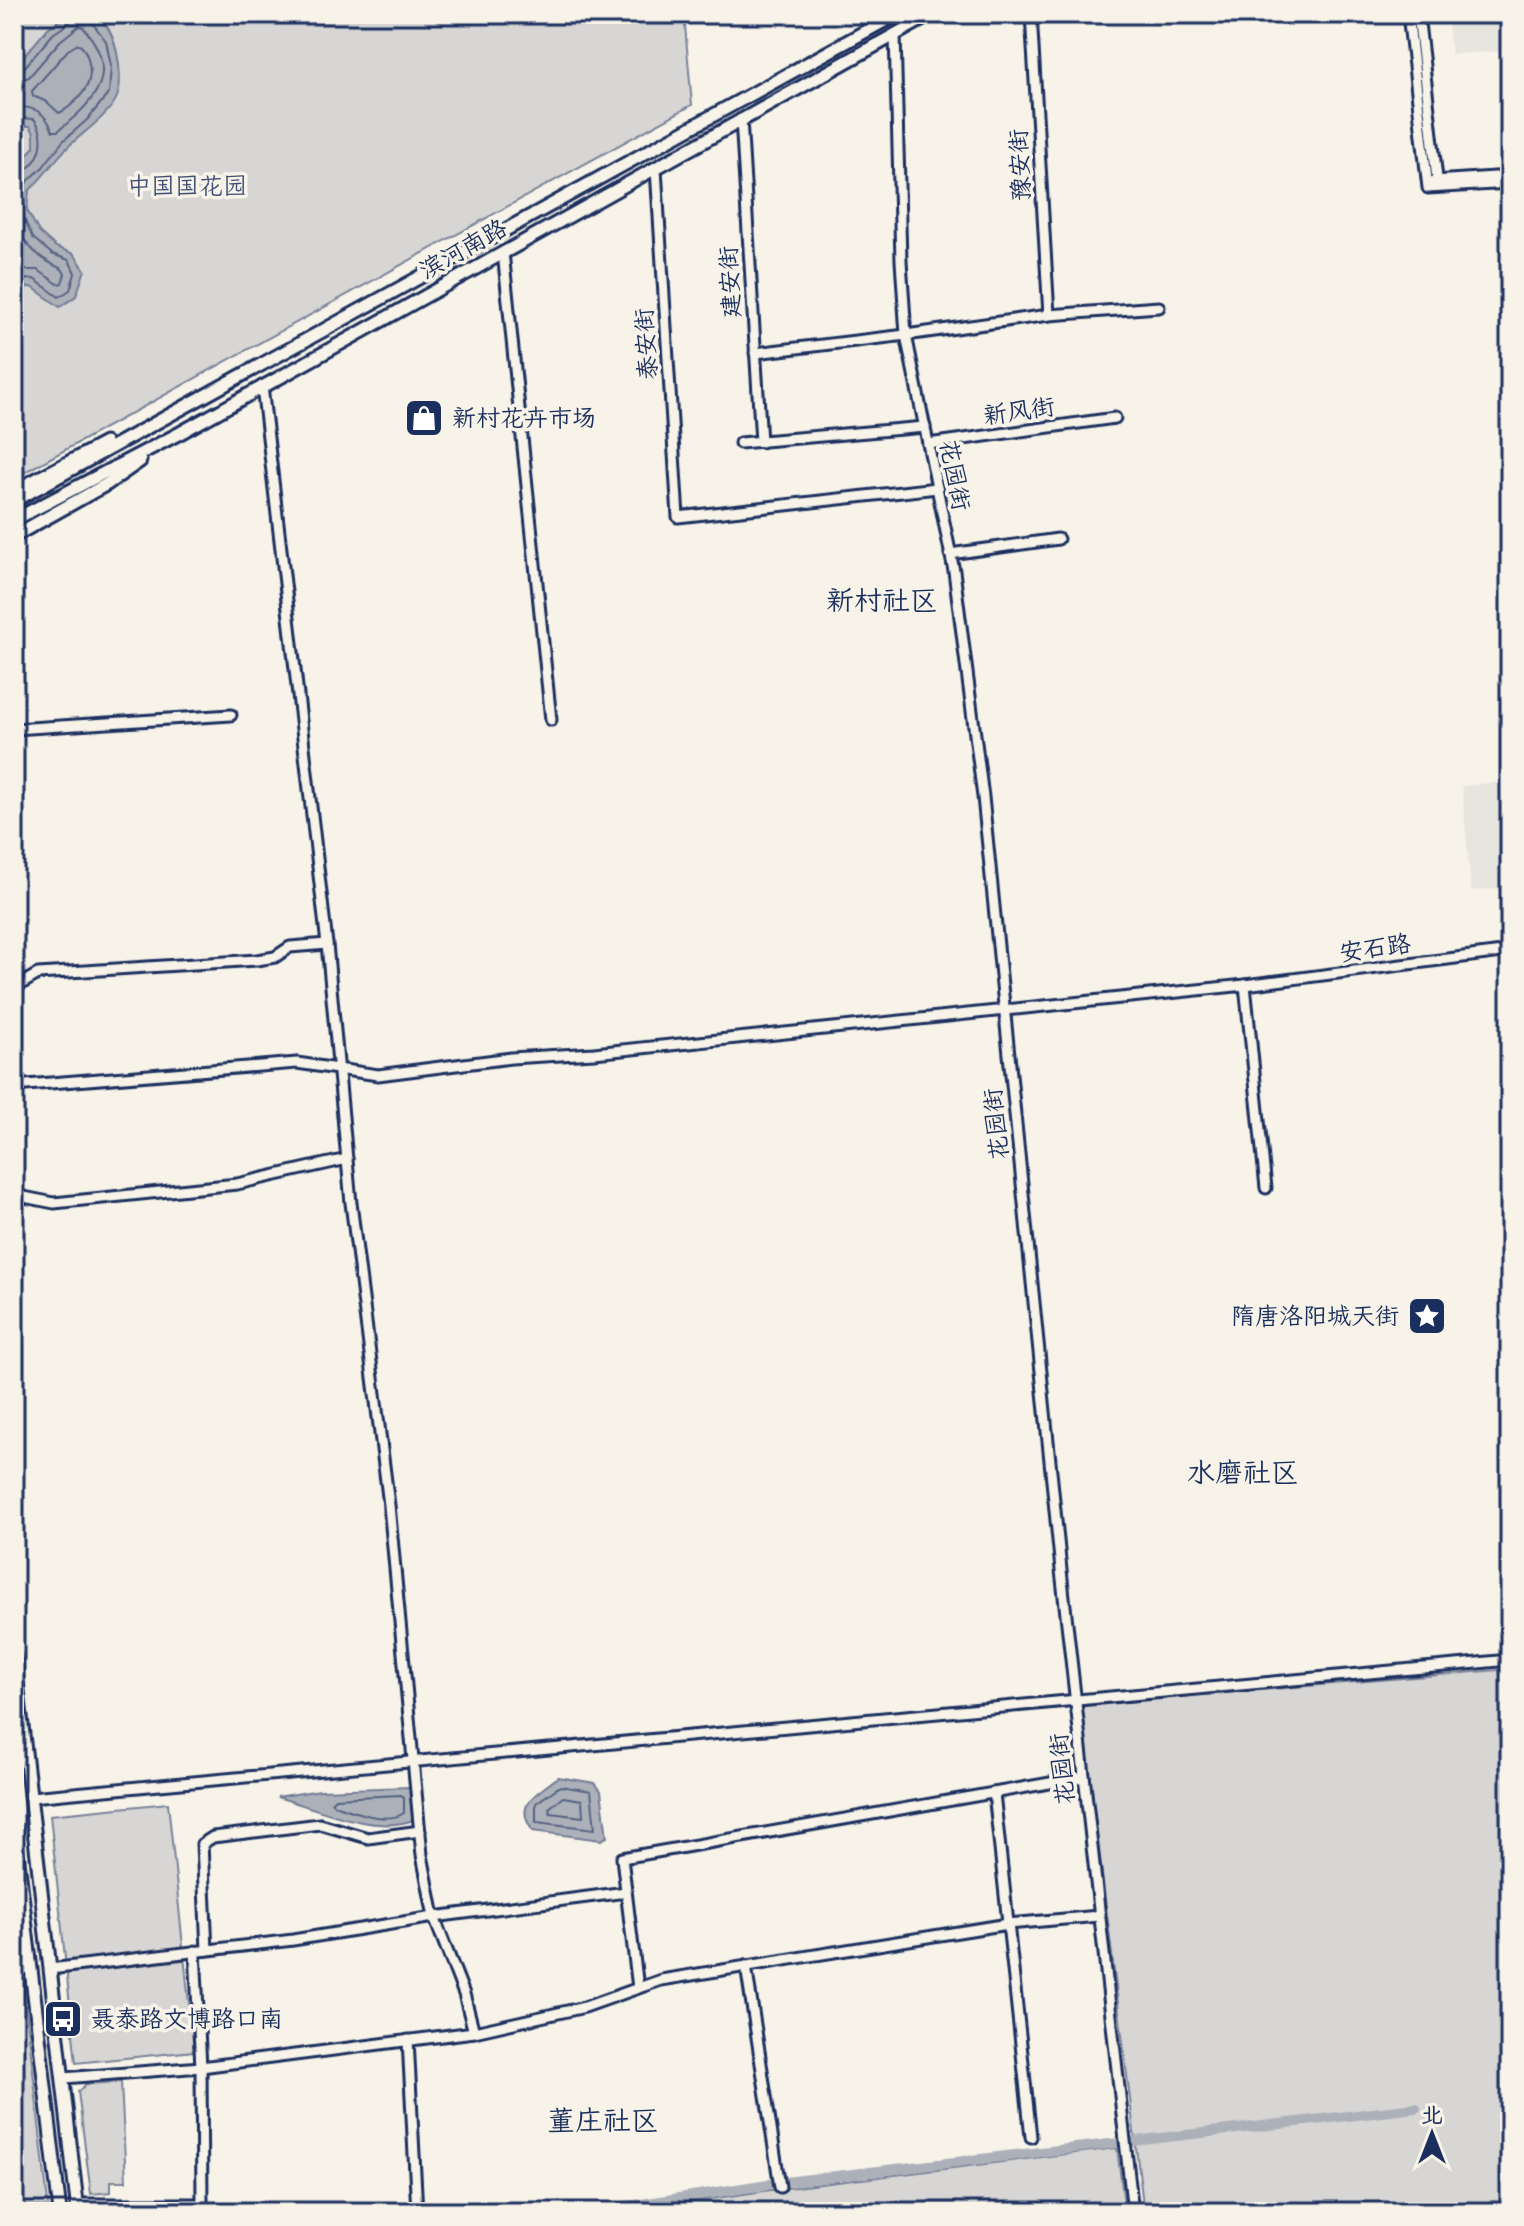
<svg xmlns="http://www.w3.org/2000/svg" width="1524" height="2226" viewBox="0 0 1524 2226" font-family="'Gochi Hand','LXGW WenKai TC',sans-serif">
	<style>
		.built { fill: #e6e5de }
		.green { fill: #d7d6d4; stroke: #798299; stroke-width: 2 }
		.water { fill: #acb0b9; stroke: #727c95; stroke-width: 2 }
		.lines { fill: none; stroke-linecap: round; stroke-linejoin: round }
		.shore { stroke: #556382; stroke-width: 2 }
		.canal { stroke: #acb0b9; stroke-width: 10 }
		.minor-casing { stroke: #1b2f5e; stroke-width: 15 }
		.major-casing { stroke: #1b2f5e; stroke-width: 17 }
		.minor { stroke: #f7f3e8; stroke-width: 9 }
		.major { stroke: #f7f3e8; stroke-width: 11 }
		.labels { text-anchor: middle; stroke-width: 7; stroke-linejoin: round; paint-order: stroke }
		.street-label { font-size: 24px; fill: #1b2f5e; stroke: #f7f3e8 }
		.park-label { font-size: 24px; fill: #415076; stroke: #f7f3e8 }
		.poi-label { font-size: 24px; fill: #1b2f5e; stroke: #f7f3e8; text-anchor: start }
		.quarter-label { font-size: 28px; fill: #1b2f5e; stroke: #f7f3e8 }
	</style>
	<rect width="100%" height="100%" fill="#f7f3e8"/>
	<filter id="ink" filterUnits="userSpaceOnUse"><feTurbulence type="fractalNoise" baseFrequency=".0125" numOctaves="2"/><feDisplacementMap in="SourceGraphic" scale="16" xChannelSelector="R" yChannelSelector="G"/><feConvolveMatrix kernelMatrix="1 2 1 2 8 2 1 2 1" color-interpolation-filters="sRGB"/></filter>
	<g filter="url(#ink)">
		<!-- built -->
		<g class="built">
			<polygon points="1447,14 1510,14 1510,51 1451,54"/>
			<polygon points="1510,704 1510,887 1471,891 1462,786 1510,781 1503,705"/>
		</g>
		<!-- green -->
		<g class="green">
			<polygon points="14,14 684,14 692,105 14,478"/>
			<polygon points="1510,1669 1510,2212 1144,2212 1081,1705"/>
			<polygon points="168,1803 194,2051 76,2063 50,1815"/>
			<polygon points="14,1904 17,1930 49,2212 14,2212"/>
			<polygon points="121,2082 126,2181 111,2181 111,2192 91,2194 78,2092 86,2084"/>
			<polygon points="1117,2148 1125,2212 622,2212 771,2190"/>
		</g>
		<!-- water -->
		<g class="water">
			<path d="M67 14C75 14 85 12 92 14 116 20 125 77 117 97 110 114 84 132 70 145 55 159 43 177 29 191L27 210 39 232 56 247 74 254 85 270 76 296 60 307 32 287 14 288V169L34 147V133L30 126H14V68L48 28Z"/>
			<path d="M558 1777 595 1783 601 1791 607 1837 601 1840 533 1831C512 1803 539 1793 558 1777Z"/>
			<path d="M410 1787 413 1820C374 1835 316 1808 277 1797L320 1790Z"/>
		</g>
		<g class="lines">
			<!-- shore -->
			<g class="shore">
				<path d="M78 44C89 50 93 73 87 86 82 96 69 109 59 113L47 102 33 96 32 91 68 50Z"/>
				<polyline points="14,72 23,69 53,34 69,23 71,14"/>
				<path d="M14 82 29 77 60 41 79 26 83 27C122 73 96 100 58 131H53C45 112 35 106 14 107"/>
				<path d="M14 118 34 119C50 138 39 170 14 174"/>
				<path d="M14 224C26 246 39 259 62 269L65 274 62 283 58 284 38 270H14"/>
				<polyline points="14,280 34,279 59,297 70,290 75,273 69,260 52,254 33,238 19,209 23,186 43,167 63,141 87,120 109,93 111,66 106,41 91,21 90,14"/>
				<polygon points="560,1786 591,1791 595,1829 536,1822 536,1803"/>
				<path d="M401 1795 404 1798V1813C386 1825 353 1811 334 1805L331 1802 335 1798Z"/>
				<polygon points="563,1797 582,1800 583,1817 550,1813 549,1808"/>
			</g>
			<!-- canal -->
			<g class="canal">
				<polyline points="14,2196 24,2209 47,2210 46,2212"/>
				<polyline points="591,2212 768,2184 1416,2108"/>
			</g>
			<defs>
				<g id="minor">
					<polyline points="1031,14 1049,315"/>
					<polyline points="1408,14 1428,188 1510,183"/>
					<polyline points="1418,14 1438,187"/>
					<polyline points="895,34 901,261 906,335 954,571 983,797 1061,1570 1133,2212"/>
					<polyline points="741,119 761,442"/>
					<polyline points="656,169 678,517 937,488"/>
					<polyline points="1434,181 1510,176"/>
					<polyline points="503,252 551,720"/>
					<polyline points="755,353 906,335 1049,315 1159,307"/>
					<polyline points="262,386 327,944 351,1203 389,1505 422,1855 434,1917 464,1994 474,2032"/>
					<polyline points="740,443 925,427"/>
					<polyline points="928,444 1115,418"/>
					<polyline points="950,554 1058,539"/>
					<polyline points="14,729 231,715"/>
					<polyline points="1245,985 1510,951"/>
					<polyline points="14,993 21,984 38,974 257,960 275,957 290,947 327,944"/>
					<polyline points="14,1086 297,1063 378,1075 511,1058 594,1053 1245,985 1266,1188"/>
					<polyline points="14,1195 54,1203 237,1184 347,1159"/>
					<polyline points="994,1793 1031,2137"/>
					<polyline points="31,1797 1510,1660"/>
					<polyline points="207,1950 202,1844 213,1837 320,1824 368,1838 420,1831"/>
					<polyline points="746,1966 780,2187"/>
					<polyline points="50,1969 293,1940 434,1917 626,1892"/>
					<polyline points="638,1988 622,1858 1084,1777"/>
					<polyline points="408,2040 417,2212"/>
					<polyline points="64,2078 201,2067 474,2032 585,2007 661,1980 1008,1924 1099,1916"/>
					<polyline points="77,2204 202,2204 201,2067 195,1951"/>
				</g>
				<g id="major">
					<polyline points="14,491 105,443"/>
					<polyline points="14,501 897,14"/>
					<polyline points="14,520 180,433 932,14"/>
					<polyline points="14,536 107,484 140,461"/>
					<polyline points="14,1656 78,2212"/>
					<polyline points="14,1827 60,2212"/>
				</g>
			</defs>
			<!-- minor casing -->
			<use href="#minor" class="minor-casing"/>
			<!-- major casing -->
			<use href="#major" class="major-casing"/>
			<!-- minor -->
			<use href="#minor" class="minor"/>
			<!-- major -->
			<use href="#major" class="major"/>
		</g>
	</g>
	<!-- icons -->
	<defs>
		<symbol id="shop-square" viewBox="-11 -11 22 22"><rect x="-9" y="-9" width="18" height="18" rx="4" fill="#1b2f5e" stroke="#f7f3e8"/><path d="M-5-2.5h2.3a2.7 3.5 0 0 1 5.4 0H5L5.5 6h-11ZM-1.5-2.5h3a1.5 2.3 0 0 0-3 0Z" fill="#fff"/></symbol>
		<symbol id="sight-square" viewBox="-11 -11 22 22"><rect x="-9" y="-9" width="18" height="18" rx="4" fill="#1b2f5e" stroke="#f7f3e8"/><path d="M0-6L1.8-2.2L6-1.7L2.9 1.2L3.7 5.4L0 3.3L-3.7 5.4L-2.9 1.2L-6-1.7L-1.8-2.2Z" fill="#fff"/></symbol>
		<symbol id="bus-square" viewBox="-11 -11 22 22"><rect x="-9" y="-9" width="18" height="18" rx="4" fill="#1b2f5e" stroke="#f7f3e8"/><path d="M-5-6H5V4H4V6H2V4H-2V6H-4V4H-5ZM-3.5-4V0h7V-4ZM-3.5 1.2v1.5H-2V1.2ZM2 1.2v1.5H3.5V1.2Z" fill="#fff"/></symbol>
	</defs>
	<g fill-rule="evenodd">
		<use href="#shop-square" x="402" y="396" width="44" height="44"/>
		<use href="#sight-square" x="1405" y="1294" width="44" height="44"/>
		<use href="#bus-square" x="41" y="1997" width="44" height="44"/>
	</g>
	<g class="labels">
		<!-- street labels -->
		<g class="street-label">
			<text transform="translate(1020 165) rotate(-93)" y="8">豫安街</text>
			<text transform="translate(463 249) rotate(-29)" y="8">滨河南路</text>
			<text transform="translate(730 282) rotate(-93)" y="8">建安街</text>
			<text transform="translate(646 344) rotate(-94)" y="8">泰安街</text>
			<text transform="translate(1019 411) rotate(-8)" y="8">新风街</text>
			<text transform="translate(955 475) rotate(79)" y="8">花园街</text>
			<text transform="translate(1375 948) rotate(-8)" y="8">安石路</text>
			<text transform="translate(996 1124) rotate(-96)" y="8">花园街</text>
			<text transform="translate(1062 1769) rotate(-96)" y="8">花园街</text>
		</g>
		<!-- park labels -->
		<g class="park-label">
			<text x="187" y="194">中国国花园</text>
		</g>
		<!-- poi labels -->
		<g class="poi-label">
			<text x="452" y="426">新村花卉市场</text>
			<text x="1399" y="1324" text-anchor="end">隋唐洛阳城天街</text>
			<text x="91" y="2027">聂泰路文博路口南</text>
		</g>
		<!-- quarter labels -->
		<g class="quarter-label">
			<text x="882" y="610">新村社区</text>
			<text x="1243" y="1482">水磨社区</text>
			<text x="603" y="2130">董庄社区</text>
		</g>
	</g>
	<!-- margin -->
	<rect width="1524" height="2226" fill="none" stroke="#f7f3e8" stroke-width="48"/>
	<rect x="24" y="24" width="1476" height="2178" fill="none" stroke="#1b2f5e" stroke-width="3" filter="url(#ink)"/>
	<!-- north arrow -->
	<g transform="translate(1432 2134)" stroke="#f7f3e8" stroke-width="6" paint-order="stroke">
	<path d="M0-6L14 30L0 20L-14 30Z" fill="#1b2f5e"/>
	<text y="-12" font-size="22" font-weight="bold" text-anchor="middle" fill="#1b2f5e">北</text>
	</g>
</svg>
